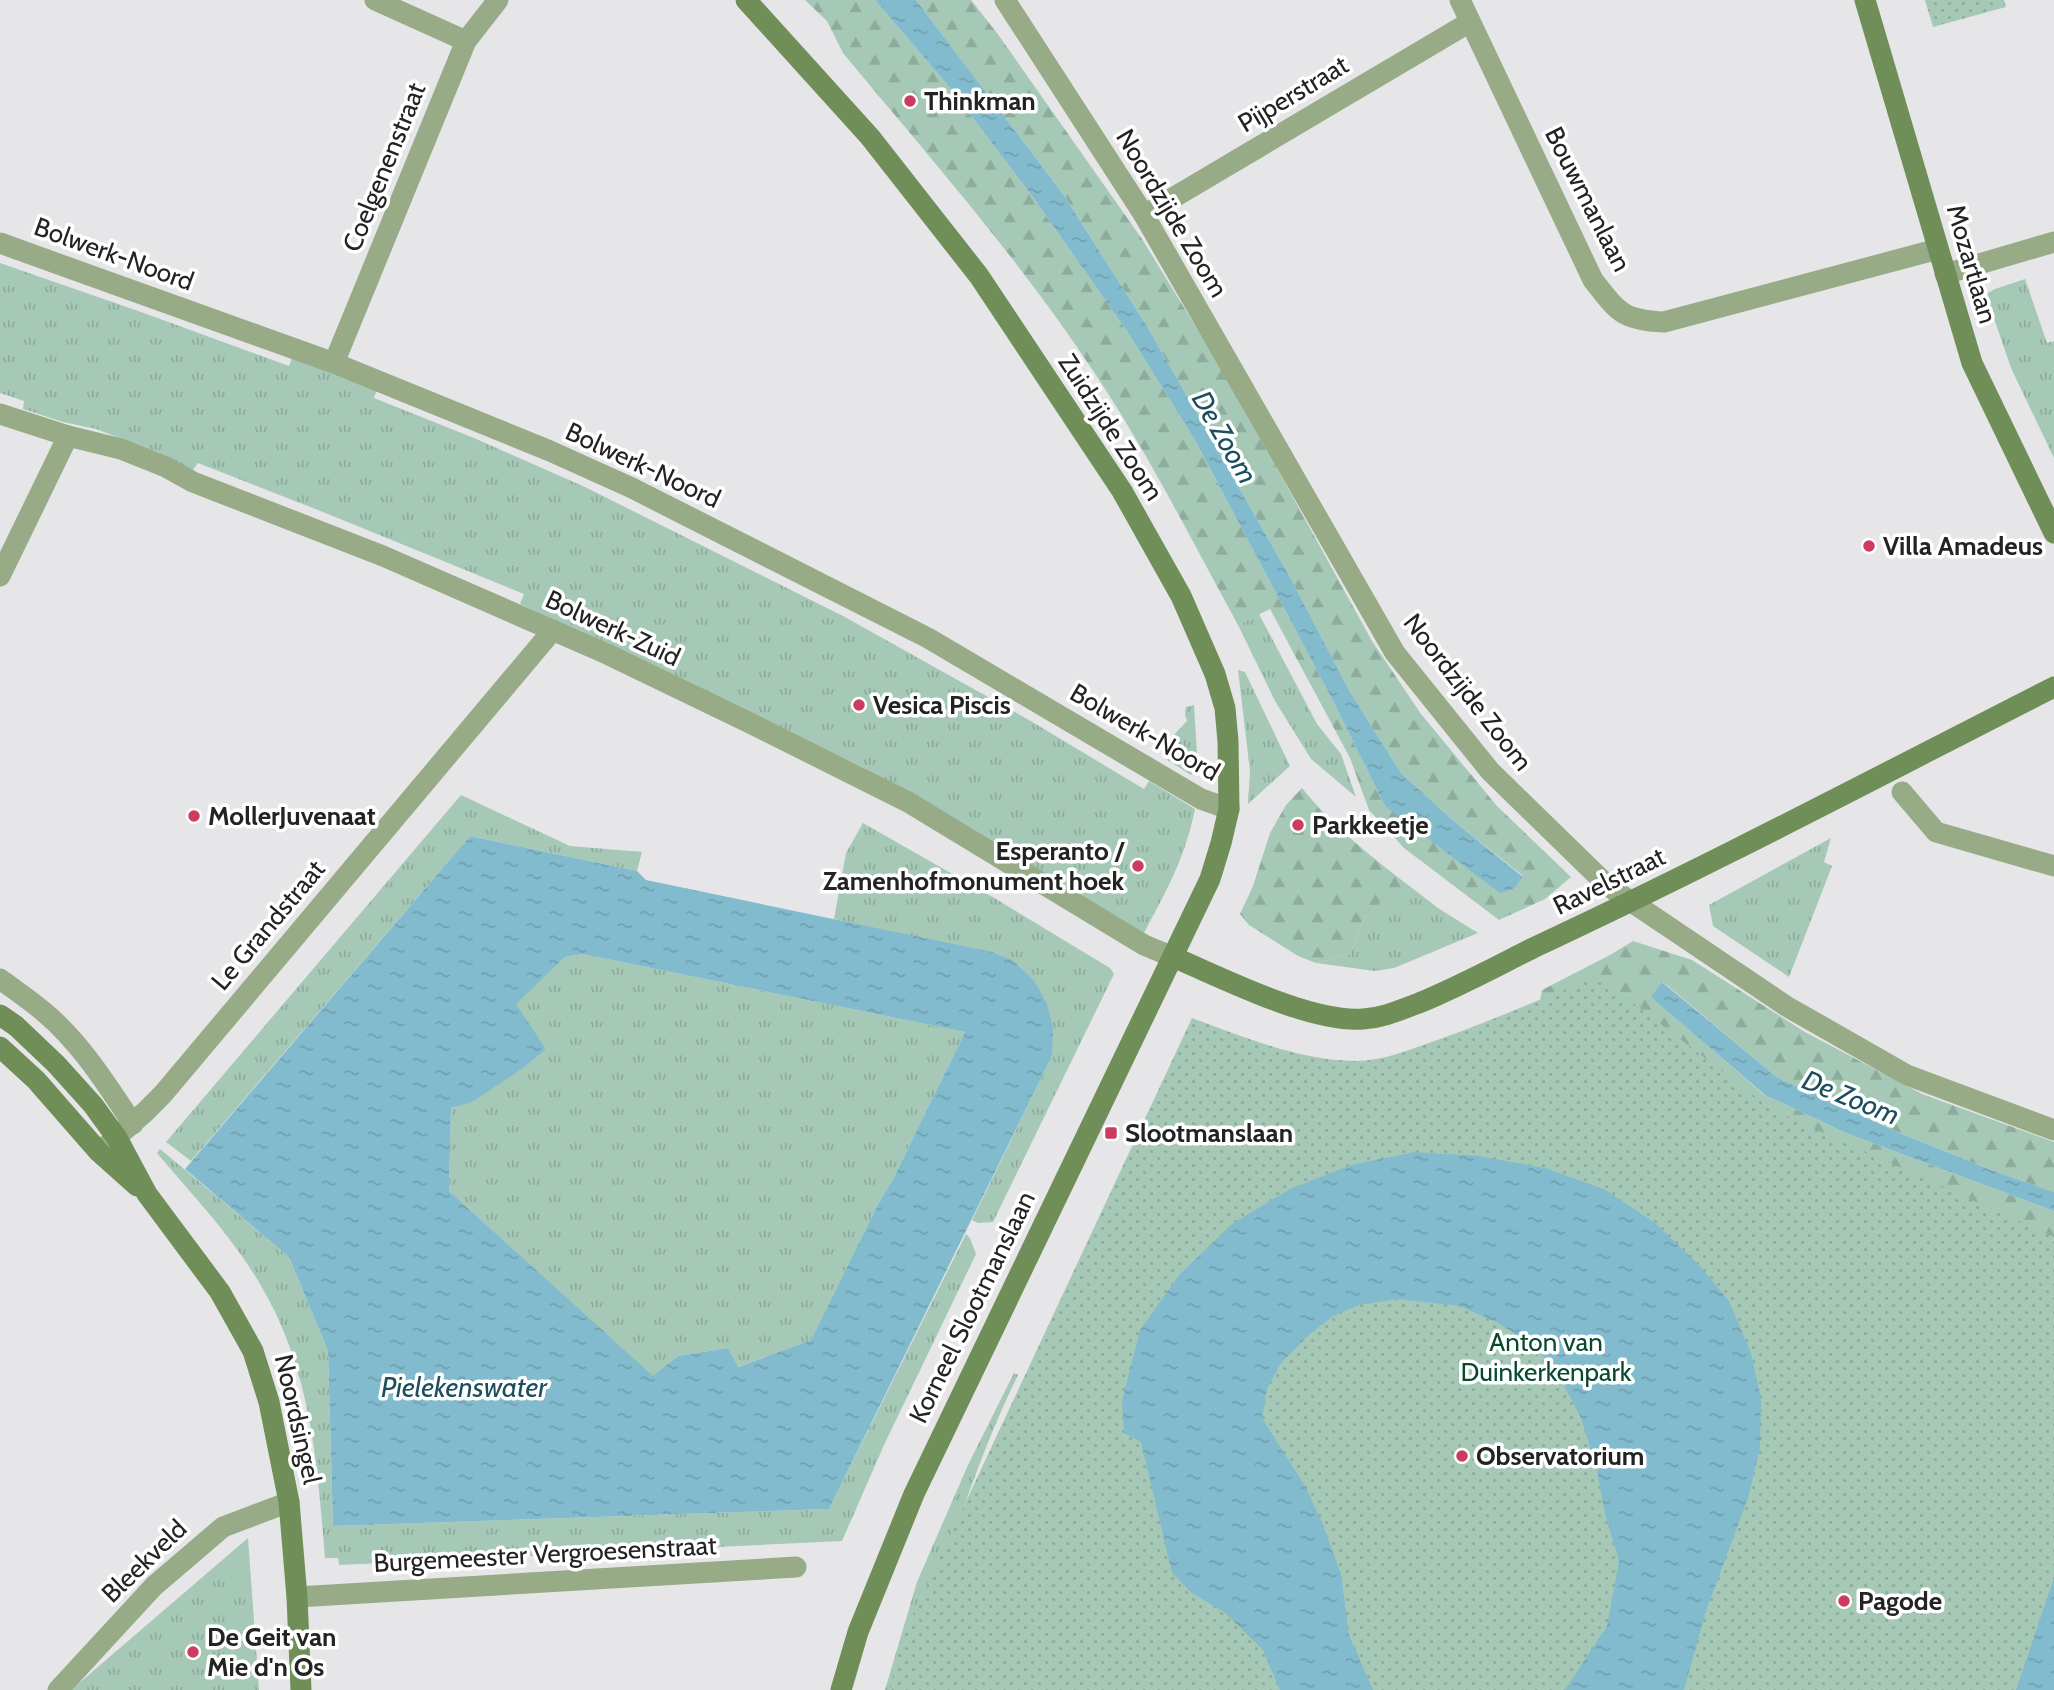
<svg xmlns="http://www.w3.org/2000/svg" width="2054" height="1690" viewBox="0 0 2054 1690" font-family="Cabin,sans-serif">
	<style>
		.grass { fill: url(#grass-tufts) }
		.forest { fill: url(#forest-firs) }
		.park { fill: url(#park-dots) }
		.garden { fill: #a5c9b6 }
		.water { fill: url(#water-ripples); fill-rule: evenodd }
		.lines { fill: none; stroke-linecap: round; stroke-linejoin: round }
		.street { stroke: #97ab87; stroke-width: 21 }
		.secondary { stroke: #708e58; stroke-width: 21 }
		.poi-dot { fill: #cc3c61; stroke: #fff; stroke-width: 2.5 }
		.labels { text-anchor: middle; stroke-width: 7; stroke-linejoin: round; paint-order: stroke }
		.street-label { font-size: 26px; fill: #232323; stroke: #fff }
		.poi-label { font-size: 26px; font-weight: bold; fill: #232323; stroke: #fff; text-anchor: start }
		.park-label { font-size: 26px; fill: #074930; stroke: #fff }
		.water-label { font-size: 28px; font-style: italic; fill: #1d4e5c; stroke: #fff }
	</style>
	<defs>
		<pattern id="grass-tufts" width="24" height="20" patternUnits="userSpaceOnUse" patternTransform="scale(1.75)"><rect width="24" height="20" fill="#a5c9b6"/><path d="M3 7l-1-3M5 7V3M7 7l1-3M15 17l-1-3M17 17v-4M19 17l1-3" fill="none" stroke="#8eac9c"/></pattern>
		<pattern id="forest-firs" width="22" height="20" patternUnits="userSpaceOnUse" patternTransform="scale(1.75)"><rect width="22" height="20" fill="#a5c9b6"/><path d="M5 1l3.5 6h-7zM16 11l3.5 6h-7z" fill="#8eac9c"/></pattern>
		<pattern id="park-dots" width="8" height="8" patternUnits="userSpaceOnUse" patternTransform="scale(1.75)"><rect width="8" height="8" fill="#a5c9b6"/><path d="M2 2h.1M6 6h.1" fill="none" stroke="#8eac9c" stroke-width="1.8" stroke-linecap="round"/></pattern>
		<pattern id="water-ripples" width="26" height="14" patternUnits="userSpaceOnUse" patternTransform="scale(1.75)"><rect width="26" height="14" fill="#82bbcd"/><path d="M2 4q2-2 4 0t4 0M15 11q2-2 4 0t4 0" fill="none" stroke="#70a0b0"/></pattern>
	</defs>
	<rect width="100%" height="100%" fill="#e6e6e8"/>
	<!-- grass -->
	<g class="grass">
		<path d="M0 263 141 312 289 366 292 358 377 389 374 398 474 438 585 487 843 616 1029 720 1144 789 1149 781 1195 809C1185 858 1167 890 1144 933L862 767 520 604 524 594 323 512 198 463 192 471 159 453 96 429 63 422 23 409 24 401 0 393Z"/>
		<polygon points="2025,279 2047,343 2054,341 2054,458 2011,368 1988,301 1988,293 1995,289"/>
		<polygon points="1259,614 1317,724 1341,754 1356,797 1311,759 1275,701 1238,625"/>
		<polygon points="1238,670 1245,672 1290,766 1248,804 1250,771"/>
		<path d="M1194 705 1198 770 1191 775 1166 759C1163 743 1177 732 1187 721L1185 715 1186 707Z"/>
		<polygon points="461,795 570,846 642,852 637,871 470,836 191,1161 166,1142"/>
		<path d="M863 823 991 896 1110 968 1114 974 993 1222 978 1223 972 1220 1052 1056C1053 1009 1047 994 1014 961L834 919 846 853Z"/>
		<polygon points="1831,838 1824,862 1832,866 1789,977 1713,926 1709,905"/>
		<polygon points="1412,888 1438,908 1478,933 1394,968 1375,971 1316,963 1350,954 1365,917 1386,896"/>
		<polygon points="582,954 965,1032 892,1181 878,1204 811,1340 737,1367 728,1348 678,1356 653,1377 449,1191 451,1108 472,1101 522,1068 546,1049 515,1004 565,957"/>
		<path d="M160 1149 289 1257 328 1351 333 1526 829 1509 966 1234 970 1238 976 1254 884 1445 842 1541 339 1565 338 1558H325C317 1460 311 1370 260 1284 232 1236 192 1195 157 1153Z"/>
		<path d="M1014 1373 1018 1375C969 1475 939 1584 906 1690H885L917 1582 968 1465Z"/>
		<polygon points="248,1538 259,1690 71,1690"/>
	</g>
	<!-- forest -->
	<g class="forest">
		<path d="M805 0H875L951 89 1032 196 1127 331 1196 442 1332 699 1385 806 1513 889 1523 876 1456 823 1401 773 1350 692 1291 579 1147 326 1063 194 916 0H971L997 33 1142 239 1229 381 1372 641 1421 714 1497 806 1571 877 1545 899 1499 920 1404 848 1369 810 1350 758 1270 609 1238 625C1192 541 1149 455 1096 375 1021 261 930 158 843 53L827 21Z"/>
		<path d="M1302 788C1332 826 1374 859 1412 888L1386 897 1365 917 1350 954 1316 963 1298 956 1249 925 1240 914 1253 886 1270 833 1286 805Z"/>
		<polygon points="1633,941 1692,960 1805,1032 1922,1094 2054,1142 2054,1192 1991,1170 1902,1134 1778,1078 1663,982 1652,997 1763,1094 1846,1133 2054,1211 2054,1288 1533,1036 1542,990 1610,955"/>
	</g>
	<!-- park -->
	<g class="park">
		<polygon points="1925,0 2004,0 2006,7 1933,27"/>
		<path d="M1598 976 1773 1110 2054 1237V1690H890L898 1647 1192 1018C1244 1037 1300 1061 1356 1061 1381 1061 1406 1051 1429 1043 1486 1023 1541 999 1598 976Z"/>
	</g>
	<!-- garden -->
	<polygon class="garden" points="243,1548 246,1577 211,1575"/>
	<!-- water -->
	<g class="water">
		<polygon points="875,0 916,0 1063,194 1147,326 1291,579 1350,692 1401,773 1456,823 1523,877 1513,889 1500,893 1385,806 1332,699 1196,442 1127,331 1032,196 951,89"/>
		<path d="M470 836 637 871 646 880 992 952 1014 961 1035 982 1047 1004 1053 1028 1052 1056 829 1509 333 1526 328 1351 289 1257 185 1169ZM582 954 965 1032 892 1181 878 1204 811 1340 738 1367 728 1348 678 1356 653 1376 449 1191 451 1108 472 1102 523 1068 546 1049 516 1004 565 957Z"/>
		<polygon points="1662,982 1778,1078 1902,1134 1991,1170 2054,1192 2054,1211 1846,1133 1765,1095 1651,997"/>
		<polygon points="1415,1152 1478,1156 1545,1168 1606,1190 1655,1223 1698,1264 1729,1301 1751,1353 1761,1399 1760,1448 1748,1498 1706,1611 1684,1690 1565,1690 1607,1626 1619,1561 1605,1514 1597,1470 1581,1418 1560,1378 1535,1346 1496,1322 1460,1306 1397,1299 1359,1305 1332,1317 1310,1334 1281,1363 1267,1389 1262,1418 1305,1486 1322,1522 1341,1574 1349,1635 1373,1690 1280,1690 1263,1650 1224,1612 1192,1593 1172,1573 1141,1442 1124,1433 1122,1401 1140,1330 1179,1275 1232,1224 1290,1189 1351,1165"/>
		<polygon points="2054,1578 2054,1690 2016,1690"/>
	</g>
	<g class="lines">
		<!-- street -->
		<g class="street">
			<polyline points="375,0 466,41"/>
			<polyline points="1005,0 1144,215 1395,653 1490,771 1608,886 1786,1006 1907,1075 2054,1130"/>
			<path d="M1460 0 1593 280C1618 312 1622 320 1664 322L1938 249"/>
			<polyline points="1144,215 1470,22"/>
			<polyline points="0,243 334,363 550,451 632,488 928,638 1201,799 1229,809"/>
			<polyline points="1945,274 2054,242"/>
			<polyline points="334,363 466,41 498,0"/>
			<polyline points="0,414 68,436 121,449 166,467 193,482 383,556 607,654 750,723 908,802 1144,945 1173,957"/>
			<polyline points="0,576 68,436"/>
			<polyline points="1902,792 1936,832 2054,866"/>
			<path d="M0 979C15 990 30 1000 44 1012 81 1043 107 1085 133 1124"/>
			<polyline points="103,1149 145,1112 163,1094 553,630"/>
			<polyline points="297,1597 796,1567"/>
			<polyline points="58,1690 154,1586 223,1527 289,1502"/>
		</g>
		<!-- secondary -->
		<g class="secondary">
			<polyline points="746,0 870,137 979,276 1122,491 1181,596 1215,674 1225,708 1228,741 1229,809 1221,843 1210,879 914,1494 858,1632 841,1690"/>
			<polyline points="1865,0 1972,363 2054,533"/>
			<path d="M1173 957C1223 978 1310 1023 1363 1019 1383 1018 1400 1010 1419 1003 1458 987 1495 967 1533 948 1709 866 1881 775 2054 687"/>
			<polyline points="0,1015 16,1026 56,1064 93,1105 117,1138 147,1194 220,1292 253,1351 269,1402 289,1502 297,1597 301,1690"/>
			<polyline points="0,1047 36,1080 99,1152 137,1186"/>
		</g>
	</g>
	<!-- markers -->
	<g class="poi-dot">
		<circle cx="910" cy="101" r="7"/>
		<circle cx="1869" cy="546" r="7"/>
		<circle cx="859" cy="705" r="7"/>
		<circle cx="194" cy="816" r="7"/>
		<circle cx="1298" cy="825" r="7"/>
		<circle cx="1138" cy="866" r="7"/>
		<rect x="1104" y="1126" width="14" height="14" rx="3.5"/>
		<circle cx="1462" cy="1456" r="7"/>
		<circle cx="1844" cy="1601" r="7"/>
		<circle cx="193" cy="1652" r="7"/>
	</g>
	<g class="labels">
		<!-- street labels -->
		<g class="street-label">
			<text transform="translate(1293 94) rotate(-31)" y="9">Pijperstraat</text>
			<text transform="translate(384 167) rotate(-68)" y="9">Coelgenenstraat</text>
			<text transform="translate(1588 199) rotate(63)" y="9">Bouwmanlaan</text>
			<text transform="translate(1172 213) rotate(59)" y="9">Noordzijde Zoom</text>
			<text transform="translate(114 254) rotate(20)" y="9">Bolwerk-Noord</text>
			<text transform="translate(1972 264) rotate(74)" y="9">Mozartlaan</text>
			<text transform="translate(1111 427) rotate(57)" y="9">Zuidzijde Zoom</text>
			<text transform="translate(643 465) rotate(25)" y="9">Bolwerk-Noord</text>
			<text transform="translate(613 628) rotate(25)" y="9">Bolwerk-Zuid</text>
			<text transform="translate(1468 692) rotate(52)" y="9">Noordzijde Zoom</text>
			<text transform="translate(1145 732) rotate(30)" y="9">Bolwerk-Noord</text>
			<text transform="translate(1609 881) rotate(-26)" y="9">Ravelstraat</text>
			<text transform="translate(268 925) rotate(-50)" y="9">Le Grandstraat</text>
			<text transform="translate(972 1307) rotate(-64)" y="9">Korneel Slootmanslaan</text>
			<text transform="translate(298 1419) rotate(77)" y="9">Noordsingel</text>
			<text transform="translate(545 1554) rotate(-3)" y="9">Burgemeester Vergroesenstraat</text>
			<text transform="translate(144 1561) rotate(-44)" y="9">Bleekveld</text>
		</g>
		<!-- poi labels -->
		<g class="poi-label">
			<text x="924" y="110">Thinkman</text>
			<text x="1883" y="555">Villa Amadeus</text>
			<text x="873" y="714">Vesica Piscis</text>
			<text x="208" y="825">MollerJuvenaat</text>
			<text x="1312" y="834">Parkkeetje</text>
			<text x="1124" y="860" text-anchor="end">Esperanto /<tspan x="1124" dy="30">Zamenhofmonument hoek</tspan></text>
			<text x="1125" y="1142">Slootmanslaan</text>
			<text x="1476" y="1465">Observatorium</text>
			<text x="1858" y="1610">Pagode</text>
			<text x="207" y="1646">De Geit van<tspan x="207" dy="30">Mie d'n Os</tspan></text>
		</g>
		<!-- park labels -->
		<g class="park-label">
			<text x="1546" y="1351">Anton van<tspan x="1546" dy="30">Duinkerkenpark</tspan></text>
		</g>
		<!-- water labels -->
		<g class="water-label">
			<text transform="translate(1225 437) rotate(60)" y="10">De Zoom</text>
			<text transform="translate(1851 1097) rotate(22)" y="10">De Zoom</text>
			<text x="464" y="1397">Pielekenswater</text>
		</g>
	</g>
</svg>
